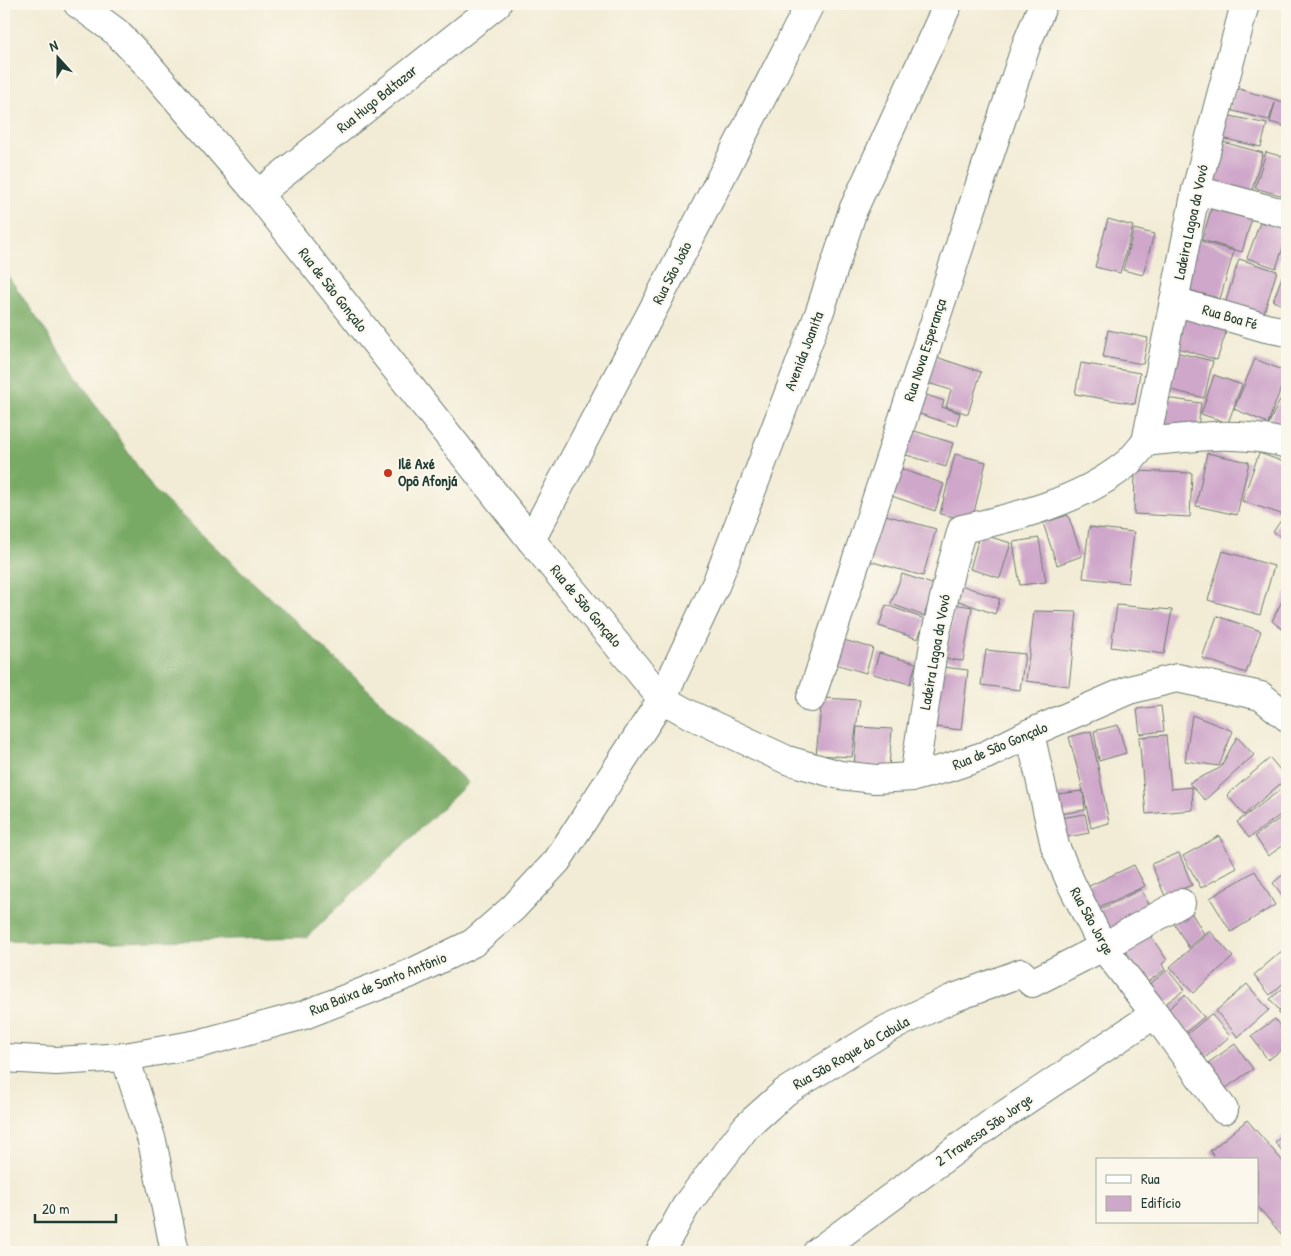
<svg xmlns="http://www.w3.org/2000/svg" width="1291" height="1256" viewBox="0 0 1291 1256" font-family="'Patrick Hand',sans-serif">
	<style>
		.forest { fill: #79aa65; stroke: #4c744c }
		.building { fill: #cfa7ca }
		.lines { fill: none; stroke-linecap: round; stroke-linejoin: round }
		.minor-casing { stroke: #697a6d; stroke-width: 30 }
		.minor { stroke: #fff; stroke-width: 28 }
		.poi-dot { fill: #c8321e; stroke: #fbf7ec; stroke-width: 2 }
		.labels { text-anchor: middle; stroke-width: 4; stroke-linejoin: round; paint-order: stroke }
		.street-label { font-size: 15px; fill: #1f3d34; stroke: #fbf7ec }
		.poi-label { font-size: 15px; font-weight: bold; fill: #1f3d34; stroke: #fbf7ec; text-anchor: start }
	</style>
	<rect width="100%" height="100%" fill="#fbf7ec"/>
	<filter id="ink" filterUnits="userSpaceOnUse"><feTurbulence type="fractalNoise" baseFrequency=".02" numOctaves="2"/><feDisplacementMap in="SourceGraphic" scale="10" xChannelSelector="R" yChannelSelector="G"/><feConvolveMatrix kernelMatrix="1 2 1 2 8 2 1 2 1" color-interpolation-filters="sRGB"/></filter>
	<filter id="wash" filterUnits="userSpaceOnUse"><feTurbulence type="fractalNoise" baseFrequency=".0096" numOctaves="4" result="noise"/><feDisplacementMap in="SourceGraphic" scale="20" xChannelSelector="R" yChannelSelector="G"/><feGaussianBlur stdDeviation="1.12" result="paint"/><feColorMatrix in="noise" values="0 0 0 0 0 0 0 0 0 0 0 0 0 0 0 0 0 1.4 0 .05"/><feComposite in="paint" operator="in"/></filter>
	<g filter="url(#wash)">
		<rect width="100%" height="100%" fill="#f2ecd6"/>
		<!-- forest -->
		<polygon class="forest" points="4,270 153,489 468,783 307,937 78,943 4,941"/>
		<g id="blocks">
			<!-- building -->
			<g class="building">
				<polygon points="1236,88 1287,103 1287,127 1270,122 1275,103 1269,120 1229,110"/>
				<polygon points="1226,115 1267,124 1261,147 1221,138"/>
				<polygon points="1223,142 1263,153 1251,193 1211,183"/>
				<polygon points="1266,152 1287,158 1287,197 1255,188"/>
				<polygon points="1214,199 1254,211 1242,252 1202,240"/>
				<polygon points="1262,217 1287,226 1287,236 1276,268 1247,258"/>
				<polygon points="1108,219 1133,226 1120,273 1095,267"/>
				<polygon points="1134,229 1154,234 1143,275 1123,270"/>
				<polygon points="1193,239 1234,251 1220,299 1179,287"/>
				<polygon points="1239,259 1277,271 1262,319 1224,307"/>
				<polygon points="1287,263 1287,307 1273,301"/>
				<polygon points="1181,315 1227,329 1217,360 1171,346"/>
				<polygon points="1108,330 1148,338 1143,364 1103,357"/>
				<polygon points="1171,351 1213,361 1204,398 1163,388"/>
				<polygon points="936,357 981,372 968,414 946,407 951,390 928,383"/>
				<polygon points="1255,359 1287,372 1268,423 1234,409"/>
				<polygon points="1081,363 1140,373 1135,404 1075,394"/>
				<polygon points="1214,375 1242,385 1228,423 1201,414"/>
				<polygon points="921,393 944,401 942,407 960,413 956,426 914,412"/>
				<polygon points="1282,396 1287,398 1287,434 1268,425"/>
				<polygon points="1166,398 1201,403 1197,436 1161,430"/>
				<polygon points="908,429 953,443 946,467 900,453"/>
				<polygon points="1207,453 1249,462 1237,515 1196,506"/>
				<polygon points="1259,453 1287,463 1287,506 1284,515 1242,501"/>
				<polygon points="955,454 986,462 972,521 940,514"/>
				<polygon points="896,467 944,484 935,511 886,494"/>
				<polygon points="1135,471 1192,473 1190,517 1134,514"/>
				<polygon points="882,514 936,529 923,576 869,561"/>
				<polygon points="1068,515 1082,556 1057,565 1043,523"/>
				<polygon points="1284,516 1287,518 1287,540 1273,532"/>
				<polygon points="1089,527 1134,532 1128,583 1083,578"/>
				<polygon points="980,534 1011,543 1000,578 970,569"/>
				<polygon points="1039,538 1046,582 1020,585 1013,542"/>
				<polygon points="1223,551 1274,566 1260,615 1208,600"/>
				<polygon points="902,574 935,585 924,616 891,604"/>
				<polygon points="961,585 1000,599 995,614 956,600"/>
				<polygon points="1287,591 1287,633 1272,621"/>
				<polygon points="955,604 972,607 963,661 946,659"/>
				<polygon points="886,605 925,619 918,639 879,626"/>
				<polygon points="1117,605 1172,610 1164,654 1111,647"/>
				<polygon points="1034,611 1077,612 1069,686 1026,681"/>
				<polygon points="1217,616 1261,631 1246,673 1202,658"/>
				<polygon points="832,637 873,648 866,673 825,661"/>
				<polygon points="986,650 1025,654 1020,690 981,685"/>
				<polygon points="879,653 916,663 910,684 873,674"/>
				<polygon points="943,667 968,670 961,730 936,727"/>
				<polygon points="822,698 860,700 852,757 816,755"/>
				<polygon points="1161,706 1164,731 1140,734 1137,709"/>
				<polygon points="1192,715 1233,731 1219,766 1185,761"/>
				<polygon points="1118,725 1126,753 1099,761 1094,731"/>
				<polygon points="857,727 892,729 889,768 854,766"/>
				<polygon points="1091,731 1109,823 1091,828 1081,782 1069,737"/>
				<polygon points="1166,735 1171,789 1192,787 1193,810 1146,814 1139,737"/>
				<polygon points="1237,737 1254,755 1205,800 1189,783 1220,768"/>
				<polygon points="1270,758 1287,778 1244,815 1227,795"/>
				<polygon points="1287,785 1287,810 1249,838 1237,822"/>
				<polygon points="1083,791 1085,810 1060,814 1057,794"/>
				<polygon points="1287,813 1287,843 1268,856 1255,836"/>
				<polygon points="1085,814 1089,833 1058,839 1054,819"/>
				<polygon points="1219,836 1237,868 1201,888 1183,856"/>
				<polygon points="1179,853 1192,885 1165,896 1151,864"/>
				<polygon points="1134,865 1145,886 1095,909 1085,888"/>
				<polygon points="1255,871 1275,905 1231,932 1210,898"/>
				<polygon points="1287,871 1287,897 1285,899 1273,883"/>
				<polygon points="1141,889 1154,914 1103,940 1091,914"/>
				<polygon points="1191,912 1204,934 1189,948 1173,922"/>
				<polygon points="1210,931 1233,957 1193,993 1170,967"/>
				<polygon points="1150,935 1167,960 1162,964 1165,970 1143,985 1122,953"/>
				<polygon points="1283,950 1287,955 1287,980 1270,995 1254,975"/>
				<polygon points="1168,970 1184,990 1160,1008 1144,988"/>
				<polygon points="1247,984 1269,1010 1238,1037 1216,1011"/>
				<polygon points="1286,986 1287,988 1287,1004 1279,1010 1270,999"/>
				<polygon points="1185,995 1204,1017 1178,1039 1159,1017"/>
				<polygon points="1287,1005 1287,1023 1278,1012"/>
				<polygon points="1211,1014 1230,1036 1198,1064 1179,1041"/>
				<polygon points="1275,1019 1287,1036 1287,1046 1268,1060 1251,1036"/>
				<polygon points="1235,1044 1253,1069 1226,1088 1208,1063"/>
				<polygon points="1247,1120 1287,1166 1287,1232 1283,1236 1257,1206 1257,1160 1217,1160 1210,1151"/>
				<polygon points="1287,1132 1287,1157 1275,1142"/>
			</g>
		</g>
	</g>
	<g filter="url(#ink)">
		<use href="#blocks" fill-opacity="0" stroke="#697a6d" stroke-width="1"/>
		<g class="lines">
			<defs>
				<g id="minor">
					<polyline points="78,4 115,31 147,64 258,194 531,540 662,699 689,714 787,760 840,775 875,779 914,777 947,768 986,755 1030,733 1129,690 1177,678 1261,696 1287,717"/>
					<polyline points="1196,190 1287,214"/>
					<polyline points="258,194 497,4"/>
					<polyline points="1174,301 1266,328 1287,332"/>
					<polyline points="1146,442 1196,190 1245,4"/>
					<polyline points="531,540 659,298 810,4"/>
					<polyline points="811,698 980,184 1027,43 1043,4"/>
					<polyline points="1030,733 1055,846 1071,883 1103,947 1155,1014 1224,1110"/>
					<path d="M914 777 935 637 952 564 962 529C1017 517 1080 501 1125 465 1133 459 1139 450 1146 442 1196 437 1237 430 1287 444"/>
					<polyline points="125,1057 152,1141 175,1252"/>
					<polyline points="4,1058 56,1061 125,1057 198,1044 304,1015 409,974 473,943 513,908 557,861 662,699 716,584 820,311 853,210 948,4"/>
					<polyline points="660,1252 687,1204 746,1127 785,1092 887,1029 951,999 1021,973 1032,983 1103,947 1181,903"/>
					<polyline points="817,1252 992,1123 1155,1014"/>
				</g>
			</defs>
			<!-- minor casing -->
			<use href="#minor" class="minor-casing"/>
			<!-- minor -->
			<use href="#minor" class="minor"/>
		</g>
	</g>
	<!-- markers -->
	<circle class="poi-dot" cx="388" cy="473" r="5"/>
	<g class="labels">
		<!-- street labels -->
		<g class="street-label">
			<text transform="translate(377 99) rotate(-39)" y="5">Rua Hugo Baltazar</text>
			<text transform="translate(1191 222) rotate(-78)" y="5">Ladeira Lagoa da Vovó</text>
			<text transform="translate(672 273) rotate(-63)" y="5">Rua São João</text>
			<text transform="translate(333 290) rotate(52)" y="5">Rua de São Gonçalo</text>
			<text transform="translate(1230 317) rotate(16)" y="5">Rua Boa Fé</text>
			<text transform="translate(925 350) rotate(-72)" y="5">Rua Nova Esperança</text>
			<text transform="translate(804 351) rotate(-69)" y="5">Avenida Joanita</text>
			<text transform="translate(586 606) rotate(50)" y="5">Rua de São Gonçalo</text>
			<text transform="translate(935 652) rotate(-80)" y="5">Ladeira Lagoa da Vovó</text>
			<text transform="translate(1000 746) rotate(-23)" y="5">Rua de São Gonçalo</text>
			<text transform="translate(1092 921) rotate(61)" y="5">Rua São Jorge</text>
			<text transform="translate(378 984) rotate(-22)" y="5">Rua Baixa de Santo Antônio</text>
			<text transform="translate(851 1053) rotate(-30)" y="5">Rua São Roque do Cabula</text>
			<text transform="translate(984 1130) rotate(-35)" y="5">2 Travessa São Jorge</text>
		</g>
		<!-- poi labels -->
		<g class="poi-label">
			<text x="398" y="469">Ilê Axé<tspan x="398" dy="17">Opô Afonjá</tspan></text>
		</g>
	</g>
	<!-- margin -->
	<rect width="1291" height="1256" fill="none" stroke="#fbf7ec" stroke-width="20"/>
	<!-- legend -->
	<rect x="1096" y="1158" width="162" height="65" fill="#fbf7ec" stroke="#a3ada2"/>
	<rect x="1106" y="1175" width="25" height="8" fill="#ffffff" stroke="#a3ada2"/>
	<text x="1141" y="1184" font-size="15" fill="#1f3d34">Rua</text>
	<rect x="1106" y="1196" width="25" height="15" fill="#cfa7ca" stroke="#a3ada2"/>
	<text x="1141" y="1208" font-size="15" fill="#1f3d34">Edifício</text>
	<!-- north arrow -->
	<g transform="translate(58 58) rotate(339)" stroke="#fbf7ec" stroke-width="4" paint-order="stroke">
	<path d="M0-4L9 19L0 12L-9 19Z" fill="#1f3d34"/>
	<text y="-8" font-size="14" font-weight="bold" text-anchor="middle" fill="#1f3d34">N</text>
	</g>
	<!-- scale -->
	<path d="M35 1214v8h81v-8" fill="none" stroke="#1f3d34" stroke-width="2.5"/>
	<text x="42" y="1214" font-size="15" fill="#1f3d34" stroke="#fbf7ec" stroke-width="4" paint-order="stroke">20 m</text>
</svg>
